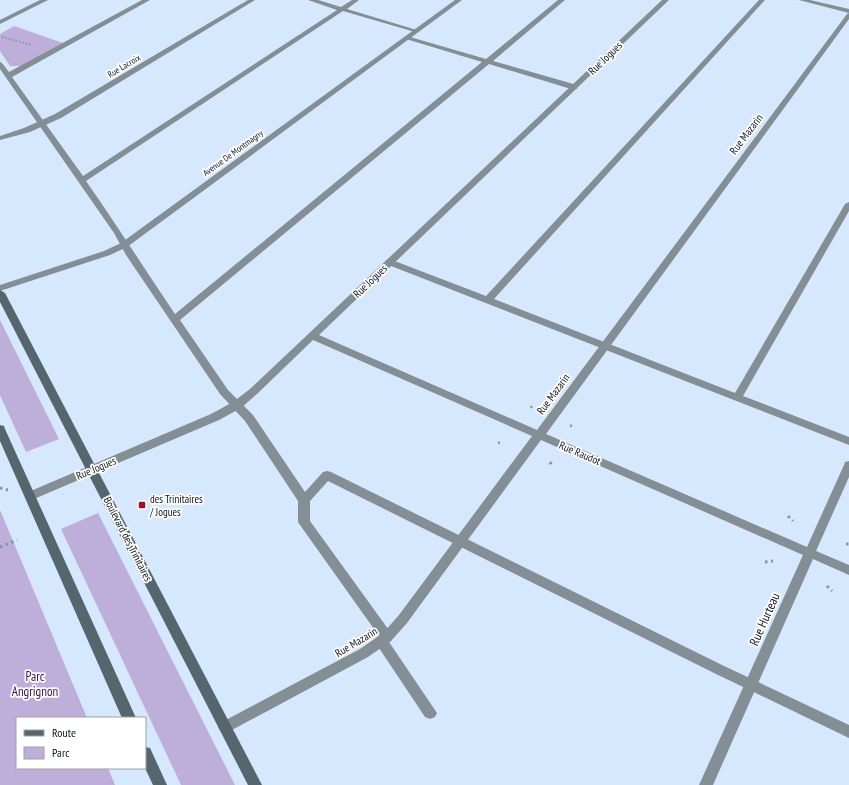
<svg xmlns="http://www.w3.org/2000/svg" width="849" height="785" viewBox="0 0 849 785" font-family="'PT Sans Narrow',sans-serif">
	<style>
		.green { fill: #beaeda }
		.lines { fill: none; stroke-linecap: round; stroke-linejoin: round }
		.path-far2 { stroke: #8896a6; stroke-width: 2; stroke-dasharray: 1.5 2; stroke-linecap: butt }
		.path-far1 { stroke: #8896a6; stroke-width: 2.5; stroke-dasharray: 2 3; stroke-linecap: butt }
		.path { stroke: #8896a6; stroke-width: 3; stroke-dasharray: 2.5 3.5; stroke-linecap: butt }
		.service { fill: #838f94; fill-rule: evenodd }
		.minor { fill: #838f94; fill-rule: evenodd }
		.secondary { fill: #55666d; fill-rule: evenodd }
		.poi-dot { fill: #a60d2e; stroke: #fff; stroke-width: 1.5 }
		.labels { text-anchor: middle; stroke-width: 3.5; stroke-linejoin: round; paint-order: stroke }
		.far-street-label { font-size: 9px; fill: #0f151c; stroke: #fff }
		.street-label { font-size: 11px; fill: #0f151c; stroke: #fff }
		.poi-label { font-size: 11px; fill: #0f151c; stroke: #fff; text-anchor: start }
		.near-street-label { font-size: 13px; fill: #0f151c; stroke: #fff }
		.near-park-label { font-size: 13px; fill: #37115e; stroke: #fff }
	</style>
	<rect width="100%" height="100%" fill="#d5e8fd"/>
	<!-- green -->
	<g class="green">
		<polygon points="14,26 63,43 22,66 10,66 0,51 0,34"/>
		<polygon points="0,320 59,439 26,452 0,395"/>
		<polygon points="0,510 87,718 17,718 17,768 108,768 115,785 0,785"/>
		<polygon points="98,513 235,785 181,785 61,529"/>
	</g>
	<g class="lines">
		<!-- path-far2 -->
		<polyline class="path-far2" points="2,37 32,45"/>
		<!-- path-far1 -->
		<g class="path-far1">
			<polyline points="531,406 532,409"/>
			<polyline points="570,426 574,425"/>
			<polyline points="498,443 502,442"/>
		</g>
		<!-- path -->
		<g class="path">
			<polyline points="550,462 552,466"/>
			<polyline points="0,488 8,490"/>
			<polyline points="788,516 793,521"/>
			<polyline points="846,544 849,544"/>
			<polyline points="0,547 17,540"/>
			<polyline points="765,562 773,561"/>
			<polyline points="827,586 832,591"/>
		</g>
		<!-- service -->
		<g class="service">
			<path d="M142 0H150L12 77 83 176 337 10 308 0H318L341 7 352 0H359L347 9 420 31 415 32 343 11 86 181C117 225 145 270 175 314L482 62 406 39V37H410L486 59 558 0H565L493 61 577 85V89H571L489 64 180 320 228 390 253 415 305 492 323 472 327 471 331 472 722 665 849 725V738L714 673 328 481 310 501V521L391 633 393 637 391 641 389 642 437 713 435 717 430 719 425 717 377 645 375 641 377 637 379 636 300 525 298 522V501L245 421 220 394 126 255 114 233 0 69V62L2 63 9 72Z"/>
			<polygon points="759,0 765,0 494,299 735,393 845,204 849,202 849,211 743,396 849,437 849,445 386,264 385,262 386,260 392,260 486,296"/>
			<polygon points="799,0 810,0 849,9 849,13"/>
		</g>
		<!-- minor -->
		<g class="minor">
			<polygon points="40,0 48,0 0,24 0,20"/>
			<polygon points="248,0 255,0 61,118 30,132 0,140 0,136 24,128 55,114"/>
			<polygon points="455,0 462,0 127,247 110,255 0,291 0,285 104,251 121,243"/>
			<polygon points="662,0 669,0 319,335 537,430 847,14 849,13 849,19 546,434 807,547 844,465 845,462 849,461 849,477 816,551 849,565 849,575 813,559 713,785 699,785 803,555 541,440 407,623 391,641 368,657 230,731 225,733 220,731 218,727 220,723 360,649 383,633 399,615 532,436 313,340 258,393 241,408 219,420 34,499 30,500 26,499 25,496 26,493 211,414 233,402 250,389"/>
		</g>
		<!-- secondary -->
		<g class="secondary">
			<polygon points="0,290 5,293 262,785 248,785 0,302"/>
			<polygon points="0,425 4,426 5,429 136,718 122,718 0,441"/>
			<polygon points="145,747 150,748 167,785 153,785 145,768"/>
		</g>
	</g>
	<!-- markers -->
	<rect class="poi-dot" x="138" y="501" width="8" height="8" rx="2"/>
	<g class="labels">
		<!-- far-street labels -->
		<g class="far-street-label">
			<text transform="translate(124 66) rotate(-31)" y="3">Rue Lacroix</text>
			<text transform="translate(233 153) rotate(-36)" y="3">Avenue De Montmagny</text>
		</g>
		<!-- street labels -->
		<g class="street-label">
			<text transform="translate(605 58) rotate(-44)" y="4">Rue Jogues</text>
			<text transform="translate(746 134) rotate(-53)" y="4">Rue Mazarin</text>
			<text transform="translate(370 281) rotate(-44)" y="4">Rue Jogues</text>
			<text transform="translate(553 394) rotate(-54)" y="4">Rue Mazarin</text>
			<text transform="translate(580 453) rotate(23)" y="4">Rue Raudot</text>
			<text transform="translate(96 468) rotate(-23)" y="4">Rue Jogues</text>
			<text transform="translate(128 539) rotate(63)" y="4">Boulevard des Trinitaires</text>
			<text transform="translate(356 642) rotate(-31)" y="4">Rue Mazarin</text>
		</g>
		<!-- poi labels -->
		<g class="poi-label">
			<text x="150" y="503">des Trinitaires<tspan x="150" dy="13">/ Jogues</tspan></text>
		</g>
		<!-- near-street labels -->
		<g class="near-street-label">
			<text transform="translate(764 619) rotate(-66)" y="5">Rue Hurteau</text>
		</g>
		<!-- near-park labels -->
		<g class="near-park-label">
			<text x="35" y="681">Parc<tspan x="35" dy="15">Angrignon</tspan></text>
		</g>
	</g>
	<!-- legend -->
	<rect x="16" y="717" width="130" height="52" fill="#ffffff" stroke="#9fa1a4"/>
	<rect x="24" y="730" width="20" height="6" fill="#55666d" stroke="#9fa1a4"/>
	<text x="52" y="737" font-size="12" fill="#0f151c">Route</text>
	<rect x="24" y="747" width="20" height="12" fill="#beaeda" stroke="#9fa1a4"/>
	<text x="52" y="757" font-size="12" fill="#0f151c">Parc</text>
</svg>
